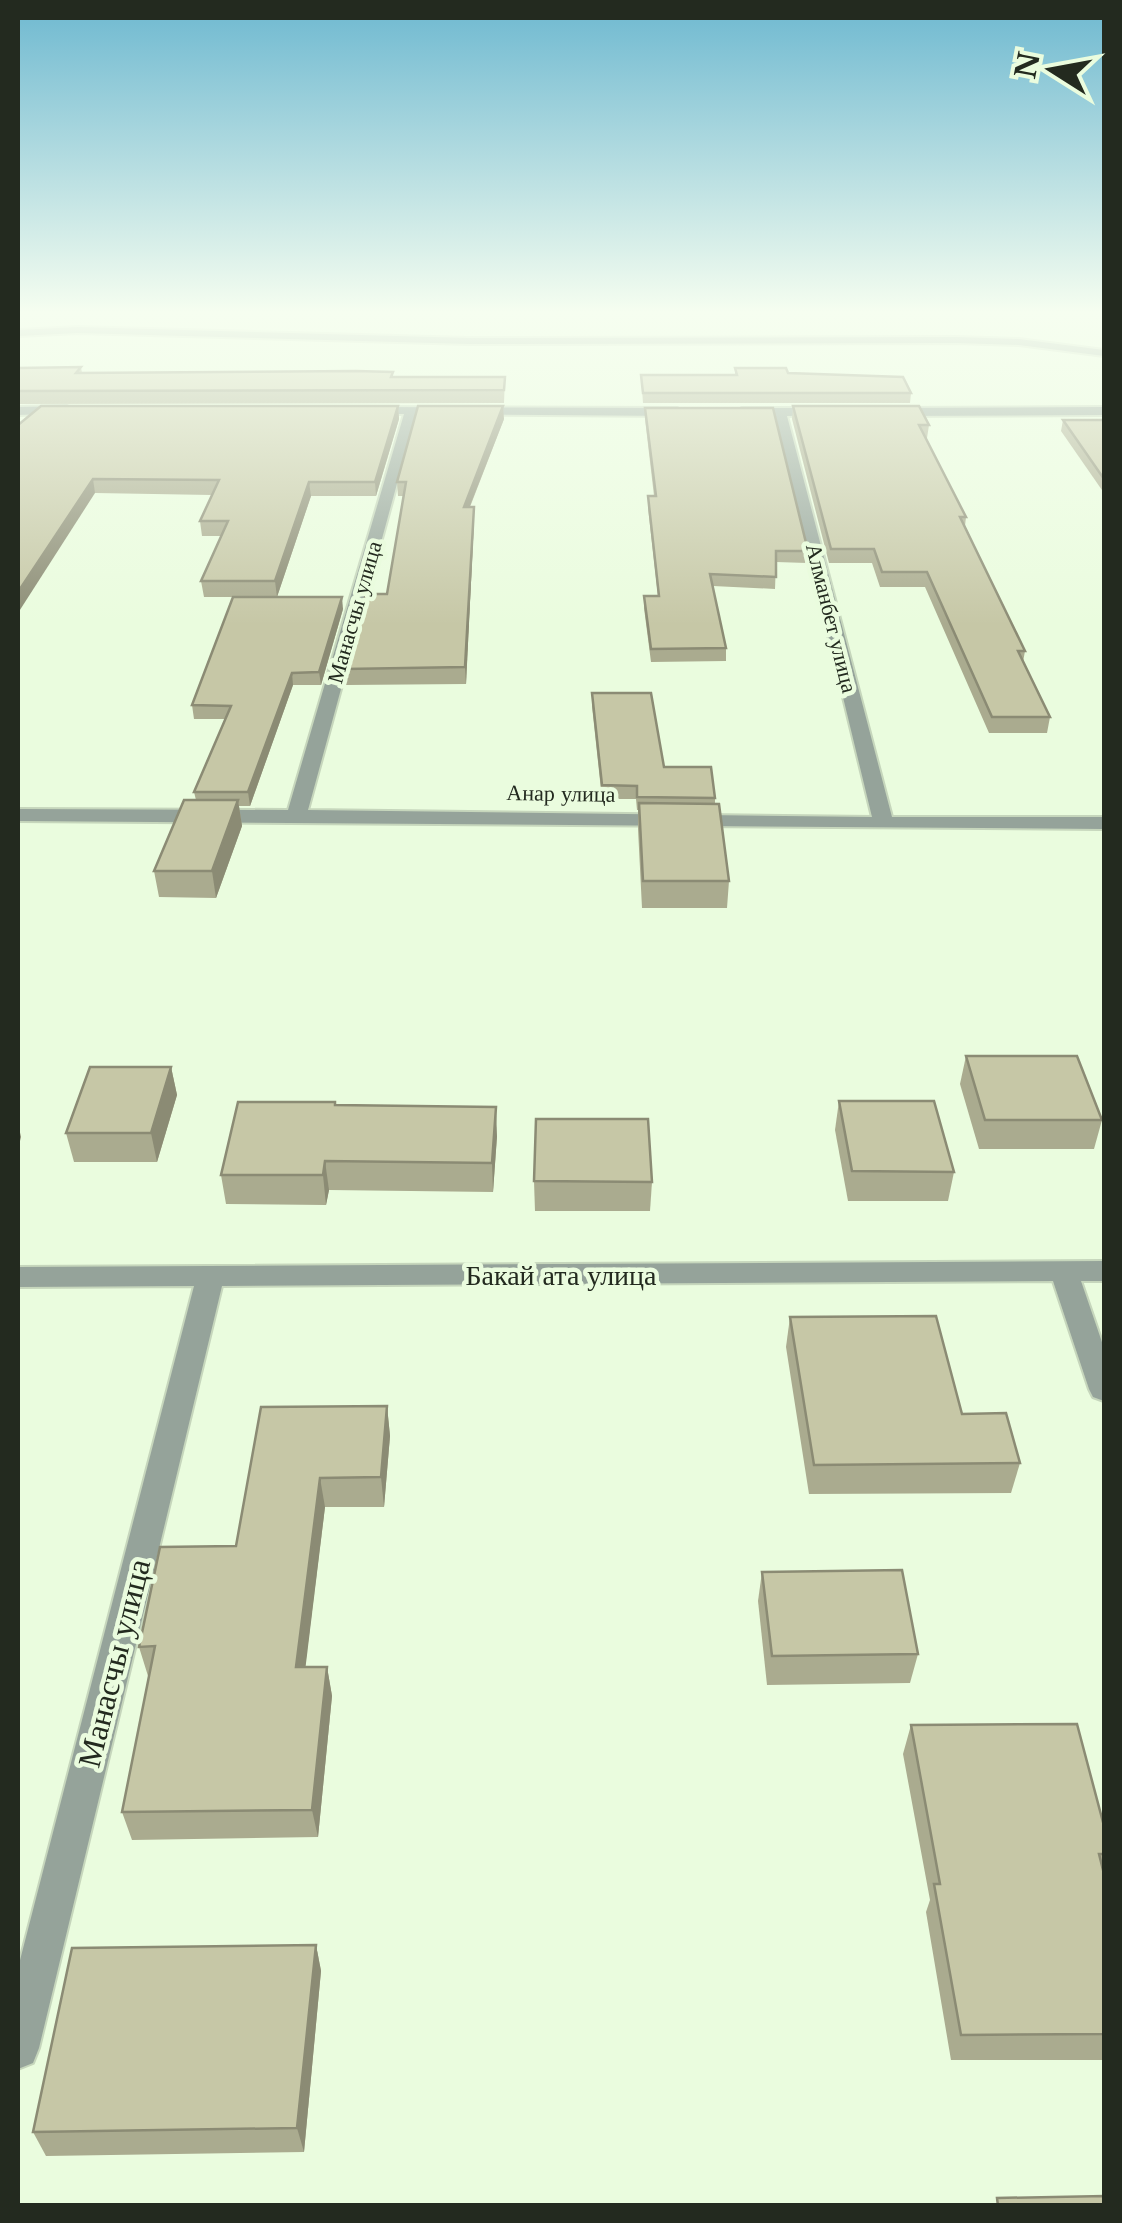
<svg xmlns="http://www.w3.org/2000/svg" width="1122" height="2223" viewBox="0 0 1122 2223" font-family="'Libre Baskerville',serif">
	<style>
		.lines { fill: none; stroke-linecap: round; stroke-linejoin: round }
		.street-casing { stroke: #c6d6bc; stroke-width: 4 }
		.street { fill: #95a39a; fill-rule: evenodd }
		.wall { fill: #aaab8f }
		.shaded-wall { fill: #8b8b74 }
		.building { fill: #c6c7a6; stroke: #8b8b74; stroke-width: 2.5 }
		.labels { text-anchor: middle; stroke-width: 9; stroke-linejoin: round; paint-order: stroke }
		.far-street-label { font-size: 22px; fill: #232a1f; stroke: #eafcde }
		.street-label { font-size: 28px; fill: #232a1f; stroke: #eafcde }
		.near-street-label { font-size: 32px; fill: #232a1f; stroke: #eafcde }
	</style>
	<rect width="100%" height="100%" fill="#eafcde"/>
	<g class="lines">
		<defs>
			<g id="street">
				<polygon points="78,327 469,338 957,337 1019,339 1104,350 1104,356 1019,345 957,343 469,344 78,333 18,336 18,330"/>
				<polygon points="67,406 71,413 18,415 18,407"/>
				<polygon points="363,407 677,408 683,412 677,416 416,414 308,810 872,817 775,416 742,416 736,412 742,408 822,408 826,415 787,416 892,817 1104,817 1104,829 18,821 18,809 288,810 404,414 367,414"/>
				<polygon points="1104,407 1104,415 887,416 881,412 887,408"/>
				<polygon points="1104,1261 1104,1281 1081,1281 1104,1348 1104,1401 1093,1397 1089,1389 1053,1281 222,1286 39,2048 33,2063 18,2069 18,1968 194,1286 18,1287 18,1267"/>
			</g>
		</defs>
		<!-- street casing -->
		<use href="#street" class="street-casing"/>
		<!-- street -->
		<use href="#street" class="street"/>
	</g>
	<!-- wall -->
	<g class="wall">
		<polygon points="81,367 82,373 505,377 504,403 18,404 18,368"/>
		<polygon points="735,368 788,373 911,393 910,403 643,403 641,375 735,375"/>
		<polygon points="398,406 399,419 376,496 311,496 277,597 204,597 201,581 222,536 202,536 200,521 212,495 95,493 18,425"/>
		<polygon points="793,406 929,425 927,438 925,438 966,517 965,526 1025,651 1023,662 1050,717 1047,733 989,733 925,587 880,587 872,563 829,563 792,419"/>
		<polygon points="645,408 808,551 807,563 776,562 775,589 713,586 726,648 726,661 651,662 644,608 644,596 658,596 648,508 648,496 654,496 645,419"/>
		<polygon points="504,419 470,507 474,521 466,684 346,685 345,669 387,594 403,496 398,496 397,482"/>
		<polygon points="1063,420 1104,420 1104,493 1061,431"/>
		<polygon points="343,609 321,685 293,685 250,806 239,806 242,826 216,898 159,897 154,871 196,800 194,792 225,719 194,719 192,705"/>
		<polygon points="592,693 664,767 715,798 715,804 729,881 727,908 642,908 638,829 638,810 637,810 636,799 602,799 592,706"/>
		<polygon points="966,1056 1102,1120 1094,1149 979,1149 960,1084"/>
		<polygon points="171,1067 177,1095 157,1162 74,1162 66,1133"/>
		<polygon points="839,1101 954,1172 948,1201 848,1201 835,1130"/>
		<polygon points="335,1105 497,1136 493,1192 329,1190 326,1205 226,1204 221,1175"/>
		<polygon points="534,1181 652,1182 650,1211 535,1211"/>
		<polygon points="790,1317 962,1414 1020,1463 1011,1493 809,1494 786,1347"/>
		<polygon points="387,1406 390,1436 384,1507 325,1507 305,1667 327,1667 332,1696 318,1837 132,1840 122,1812 149,1676 148,1676 139,1647"/>
		<polygon points="762,1572 918,1654 910,1683 767,1685 758,1601"/>
		<polygon points="911,1725 1104,1826 1104,2060 951,2060 926,1912 930,1900 903,1754"/>
		<polygon points="316,1945 321,1971 304,2152 46,2156 33,2132"/>
	</g>
	<!-- shaded-wall -->
	<g class="shaded-wall">
		<polygon points="398,406 399,419 376,496 375,482"/>
		<polygon points="503,406 504,419 464,521 464,507"/>
		<polygon points="93,479 95,493 18,613 18,592"/>
		<polygon points="309,482 311,496 277,597 275,581"/>
		<polygon points="474,507 474,521 466,684 465,667"/>
		<polygon points="342,597 343,609 321,685 319,672"/>
		<polygon points="292,673 293,685 250,806 248,792"/>
		<polygon points="238,800 242,826 216,898 212,871"/>
		<polygon points="171,1067 177,1095 157,1162 151,1133"/>
		<polygon points="496,1107 497,1136 493,1192 492,1163"/>
		<polygon points="18,1123 21,1137 18,1149"/>
		<polygon points="325,1161 329,1190 326,1205 323,1175"/>
		<polygon points="387,1406 390,1436 384,1507 381,1477"/>
		<polygon points="320,1478 325,1507 302,1696 296,1667"/>
		<polygon points="327,1667 332,1696 318,1837 312,1810"/>
		<polygon points="316,1945 321,1971 304,2152 297,2128"/>
	</g>
	<!-- building -->
	<g class="building">
		<polygon points="81,367 76,373 356,371 393,372 391,377 505,377 504,390 18,391 18,368"/>
		<polygon points="735,368 786,368 788,373 903,377 911,393 643,393 641,375 737,375"/>
		<polygon points="41,406 398,406 375,482 309,482 275,581 201,581 228,521 200,521 219,480 93,479 18,592 18,425"/>
		<polygon points="418,406 503,406 464,507 474,507 465,667 345,669 366,594 387,594 406,482 397,482"/>
		<polygon points="793,406 919,406 929,425 919,425 966,517 960,517 1025,651 1018,651 1050,717 992,717 927,572 882,572 874,549 831,549"/>
		<polygon points="645,408 773,408 808,551 776,551 776,577 710,574 726,648 651,649 644,596 659,596 648,496 656,496"/>
		<polygon points="1063,420 1104,420 1104,479"/>
		<polygon points="233,597 342,597 319,672 292,673 248,792 194,792 231,706 192,705"/>
		<polygon points="592,693 651,693 664,767 711,767 715,798 637,797 637,786 602,785"/>
		<polygon points="184,800 238,800 212,871 154,871"/>
		<polygon points="639,803 719,804 729,881 643,881"/>
		<polygon points="966,1056 1077,1056 1102,1120 985,1120"/>
		<polygon points="90,1067 171,1067 151,1133 66,1133"/>
		<polygon points="839,1101 934,1101 954,1172 852,1171"/>
		<polygon points="238,1102 335,1102 335,1105 496,1107 492,1163 325,1161 323,1175 221,1175"/>
		<polygon points="536,1119 648,1119 652,1182 534,1181"/>
		<polygon points="936,1316 962,1414 1006,1413 1020,1463 814,1465 790,1317"/>
		<polygon points="387,1406 381,1477 320,1478 296,1667 327,1667 312,1810 122,1812 155,1646 139,1647 160,1547 236,1546 261,1407"/>
		<polygon points="902,1570 918,1654 772,1656 762,1572"/>
		<polygon points="1077,1724 1104,1826 1104,1854 1099,1854 1104,1874 1104,2034 961,2035 934,1884 940,1884 911,1725"/>
		<polygon points="316,1945 297,2128 33,2132 72,1948"/>
		<polygon points="1104,2196 1104,2206 998,2206 997,2198"/>
	</g>
	<!-- sky -->
	<linearGradient id="sky" x2="0" y2="1"><stop stop-color="#6db8d0"/><stop offset="0.5" stop-color="#f6fef0"/><stop offset="1" stop-color="#f6fef0" stop-opacity="0"/></linearGradient>
	<rect width="1122" height="625" fill="url(#sky)"/>
	<g class="labels">
		<!-- far-street labels -->
		<g class="far-street-label">
			<text transform="translate(354 612) rotate(-74)" y="8">Манасчы улица</text>
			<text transform="translate(832 618) rotate(76)" y="8">Алманбет улица</text>
			<text transform="translate(561 793) rotate(1)" y="8">Анар улица</text>
		</g>
		<!-- street labels -->
		<g class="street-label">
			<text x="561" y="1285">Бакай ата улица</text>
		</g>
		<!-- near-street labels -->
		<g class="near-street-label">
			<text transform="translate(114 1663) rotate(-76)" y="11">Манасчы улица</text>
		</g>
	</g>
	<!-- border -->
	<rect width="1122" height="2223" fill="none" stroke="#232a1f" stroke-width="40"/>
	<!-- north arrow -->
	<g transform="translate(1052 70) rotate(281)" stroke="#eafcde" stroke-width="8" paint-order="stroke">
	<path d="M0-8L18 38L0 25L-18 38Z" fill="#232a1f"/>
	<text y="-15" font-size="28" font-weight="bold" text-anchor="middle" fill="#232a1f">N</text>
	</g>
</svg>
